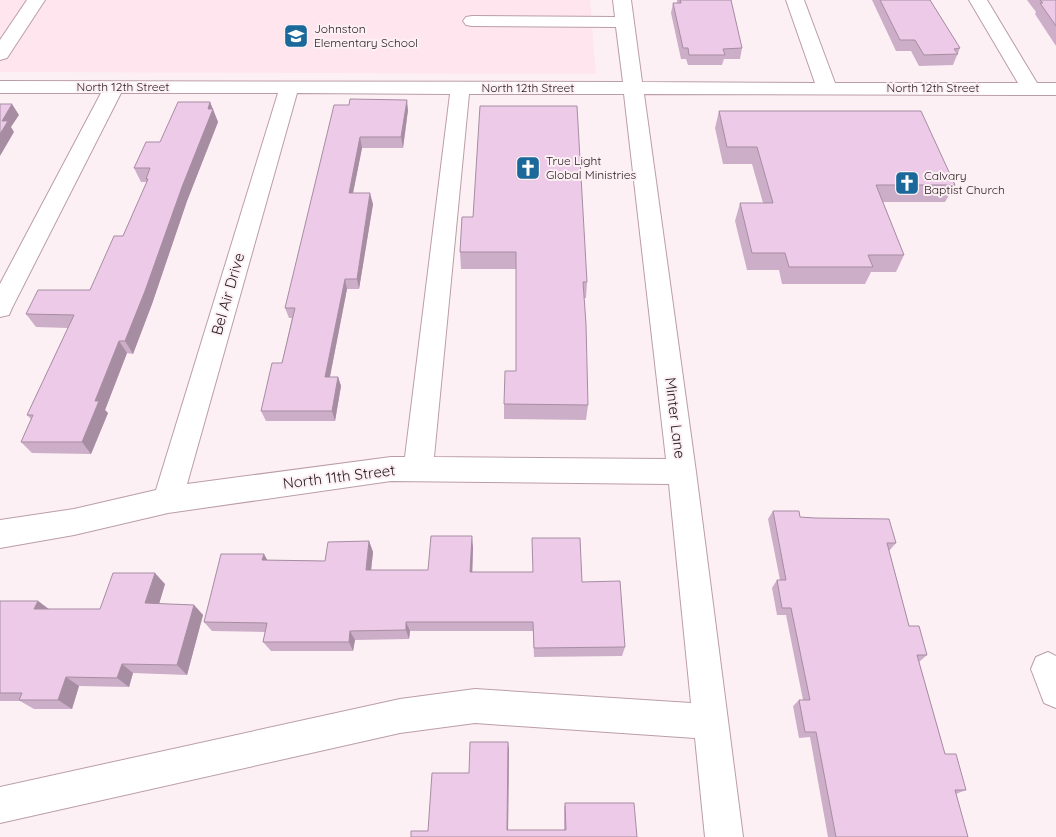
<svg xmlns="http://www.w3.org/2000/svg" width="1056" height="837" viewBox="0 0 1056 837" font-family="Quicksand,sans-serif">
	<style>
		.built { fill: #fee5ee }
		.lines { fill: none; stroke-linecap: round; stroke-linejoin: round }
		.minor-casing { stroke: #bb9da9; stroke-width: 2 }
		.minor { fill: #fff; fill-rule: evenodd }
		.wall { fill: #ccaec8 }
		.shaded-wall { fill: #a68da2 }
		.building { fill: #edcae8; stroke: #a68da2 }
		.labels { text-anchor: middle; stroke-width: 4; stroke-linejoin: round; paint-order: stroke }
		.far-poi-label { font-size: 12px; fill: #251a1e; stroke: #fdf0f4; text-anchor: start }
		.far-street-label { font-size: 12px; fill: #251a1e; stroke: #fdf0f4 }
		.street-label { font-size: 15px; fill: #251a1e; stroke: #fdf0f4 }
	</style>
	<rect width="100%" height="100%" fill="#fdf0f4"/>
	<!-- built -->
	<polygon class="built" points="0,0 590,0 596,74 0,72"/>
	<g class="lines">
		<defs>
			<g id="minor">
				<polygon points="27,0 45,0 7,58 0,60 0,40"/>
				<path d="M613 0H631L642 82 815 83 786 0H804L835 83H1018L969 0H987L1037 83H1056V95L644 94 696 472 743 837H705L695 738 475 723 400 733 0 823V787L400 699 475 689 691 703 669 484 391 481 168 513 74 535 0 548V520L74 509 156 490 278 93H121L12 308 9 315 0 317V284L101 93H0V81L623 82 616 27 472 26 466 25 463 21 466 17 472 16 615 17ZM297 93 450 94 405 457H391L187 484ZM469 94H624L666 459 434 457Z"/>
				<polygon points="1048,652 1056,656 1056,708 1044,703 1031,669 1036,657"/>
			</g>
		</defs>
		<!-- minor casing -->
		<use href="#minor" class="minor-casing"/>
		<!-- minor -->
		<use href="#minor" class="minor"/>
	</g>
	<!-- wall -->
	<g class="wall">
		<polygon points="677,0 731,0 742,48 740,59 724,59 722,65 688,65 686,59 681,59 671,13 673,3 677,3"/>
		<polygon points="872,0 930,0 960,48 953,65 919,66 911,51 896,51"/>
		<polygon points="1027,0 1056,0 1056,46 1035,14 1036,12"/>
		<polygon points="210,102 218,122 187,201 152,304 133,354 127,353 105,410 108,413 91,454 32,453 21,442 31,419 27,415 68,328 36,327 26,314 90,290 123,236 147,182 141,182 134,168 160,142"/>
		<polygon points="349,105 408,110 403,148 362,148 353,193 373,204 359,289 347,289 330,377 338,377 341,386 335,421 266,421 261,411 282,363 292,318 289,318 285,308"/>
		<polygon points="719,111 955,185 945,202 883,202 904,255 896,272 871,272 865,284 782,284 779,270 747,270 735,221 740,203 763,203 752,164 723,164 715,128"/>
		<polygon points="473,217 587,282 586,298 584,298 588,405 586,420 504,419 504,404 516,371 516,269 461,269 460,252"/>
		<polygon points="773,511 800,517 896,543 889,551 909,626 927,655 919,662 945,754 966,790 956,794 968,837 828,837 810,737 799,738 793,706 799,700 803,700 786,615 777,615 772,588 777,580 780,580 768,519"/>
		<polygon points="369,541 373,552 371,570 428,570 473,547 472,572 582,582 625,647 622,656 534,657 533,631 410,631 409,639 355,640 353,651 271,651 263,642 265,632 212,631 204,622 267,560 325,561"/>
		<polygon points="165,584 159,604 194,605 203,615 187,675 133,673 129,687 79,686 72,709 34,709 20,701 0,701 0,601 38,601 49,609 100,609"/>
		<polygon points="509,749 508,830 564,830 564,808 565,803 637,837 428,831 469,773"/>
	</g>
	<!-- shaded-wall -->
	<g class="shaded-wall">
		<polygon points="407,100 408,110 403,148 401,137"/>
		<polygon points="210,102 218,122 187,201 152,304 133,354 125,341"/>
		<polygon points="12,104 19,115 11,127 14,132 0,156 0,134 2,121"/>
		<polygon points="360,137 362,148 351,203 349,193"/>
		<polygon points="370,193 373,204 359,289 357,279"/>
		<polygon points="345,279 347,289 328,386 325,377"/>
		<polygon points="119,341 127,353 105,410 108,413 91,454 82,442 95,401"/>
		<polygon points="338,377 341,386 335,421 332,411"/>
		<polygon points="472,536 473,547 472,582 470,572"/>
		<polygon points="369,541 373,552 370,580 366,570"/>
		<polygon points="264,554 270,565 262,560"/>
		<polygon points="155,573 165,584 156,614 145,603"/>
		<polygon points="38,601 51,611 34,609"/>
		<polygon points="194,605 203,615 187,675 177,665"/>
		<polygon points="406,622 410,631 409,639 406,630"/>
		<polygon points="350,631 355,640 353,651 349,642"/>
		<polygon points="122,664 133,673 129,687 117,678"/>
		<polygon points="66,677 79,686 72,709 58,700"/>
		<polygon points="508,742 509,749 508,835 507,830"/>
	</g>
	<!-- building -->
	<g class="building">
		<polygon points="680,0 731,0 742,48 723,49 725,55 689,55 688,48 683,48 673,3 681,3"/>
		<polygon points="880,0 930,0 960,48 954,49 958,54 924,55 915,40 900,40"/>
		<polygon points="1040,0 1056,0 1056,26 1040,3 1043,3"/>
		<polygon points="350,99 407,100 401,137 360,137 349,193 370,193 357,279 345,279 325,377 338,377 332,411 261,411 272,363 282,363 295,308 285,308 334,105 349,105"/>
		<polygon points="178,102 210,102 208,109 213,109 182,187 145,291 125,341 119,341 95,401 99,401 82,442 21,442 33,415 27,415 74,315 26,314 38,290 90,290 114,236 123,236 148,179 146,179 150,168 134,168 146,142 160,142"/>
		<polygon points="0,104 12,104 2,121 8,121 0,134"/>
		<polygon points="480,106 577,106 587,282 583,282 586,324 588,405 504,404 505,371 516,371 516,252 460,252 462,217 473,217"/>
		<polygon points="719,111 921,111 955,185 876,185 904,255 868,255 873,267 789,267 785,253 752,253 740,203 773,203 757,147 727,147"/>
		<polygon points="773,511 799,511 800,517 815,518 889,519 896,543 887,543 909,626 919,626 927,655 917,655 945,754 956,754 966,790 955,790 968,837 836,837 816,732 805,732 799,700 810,700 791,608 782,608 777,580 786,580"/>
		<polygon points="431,536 472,536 470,572 533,572 532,538 580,538 582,582 620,581 625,647 534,648 533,622 406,622 406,630 350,631 349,642 263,642 267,623 204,622 221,554 264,554 262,560 325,561 328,542 369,541 366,570 428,570"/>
		<polygon points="113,573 155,573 145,603 194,605 177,665 122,664 117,678 66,677 58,700 19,700 22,693 0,693 0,601 38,601 34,609 100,609"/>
		<polygon points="470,742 508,742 507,830 566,830 565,803 634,803 637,837 411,837 411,831 428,831 432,773 469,773"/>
	</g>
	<!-- icons -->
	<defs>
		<symbol id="school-square" viewBox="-11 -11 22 22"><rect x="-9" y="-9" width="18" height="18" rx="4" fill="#1b699b" stroke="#fdf0f4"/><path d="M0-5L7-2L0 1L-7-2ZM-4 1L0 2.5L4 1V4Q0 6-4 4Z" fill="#fff"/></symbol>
		<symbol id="church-square" viewBox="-11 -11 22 22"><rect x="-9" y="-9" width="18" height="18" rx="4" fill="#1b699b" stroke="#fdf0f4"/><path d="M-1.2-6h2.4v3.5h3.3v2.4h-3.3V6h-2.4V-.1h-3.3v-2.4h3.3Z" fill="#fff"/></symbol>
	</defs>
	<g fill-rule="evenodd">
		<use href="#school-square" x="282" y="22" width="28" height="28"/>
		<use href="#church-square" x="514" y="154" width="28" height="28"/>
		<use href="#church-square" x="893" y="169" width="28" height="28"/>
	</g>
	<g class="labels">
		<!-- far-poi labels -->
		<g class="far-poi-label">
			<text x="314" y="33">Johnston<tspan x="314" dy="14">Elementary School</tspan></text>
			<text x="546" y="165">True Light<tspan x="546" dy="14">Global Ministries</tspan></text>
			<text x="924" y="180">Calvary<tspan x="924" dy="14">Baptist Church</tspan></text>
		</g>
		<!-- far-street labels -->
		<g class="far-street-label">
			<text x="123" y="91">North 12th Street</text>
			<text x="528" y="92">North 12th Street</text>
			<text x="933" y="92">North 12th Street</text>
		</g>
		<!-- street labels -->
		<g class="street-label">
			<text transform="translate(228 294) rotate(-74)" y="5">Bel Air Drive</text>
			<text transform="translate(675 418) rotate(83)" y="5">Minter Lane</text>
			<text transform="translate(339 477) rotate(-7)" y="5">North 11th Street</text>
		</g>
	</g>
</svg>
